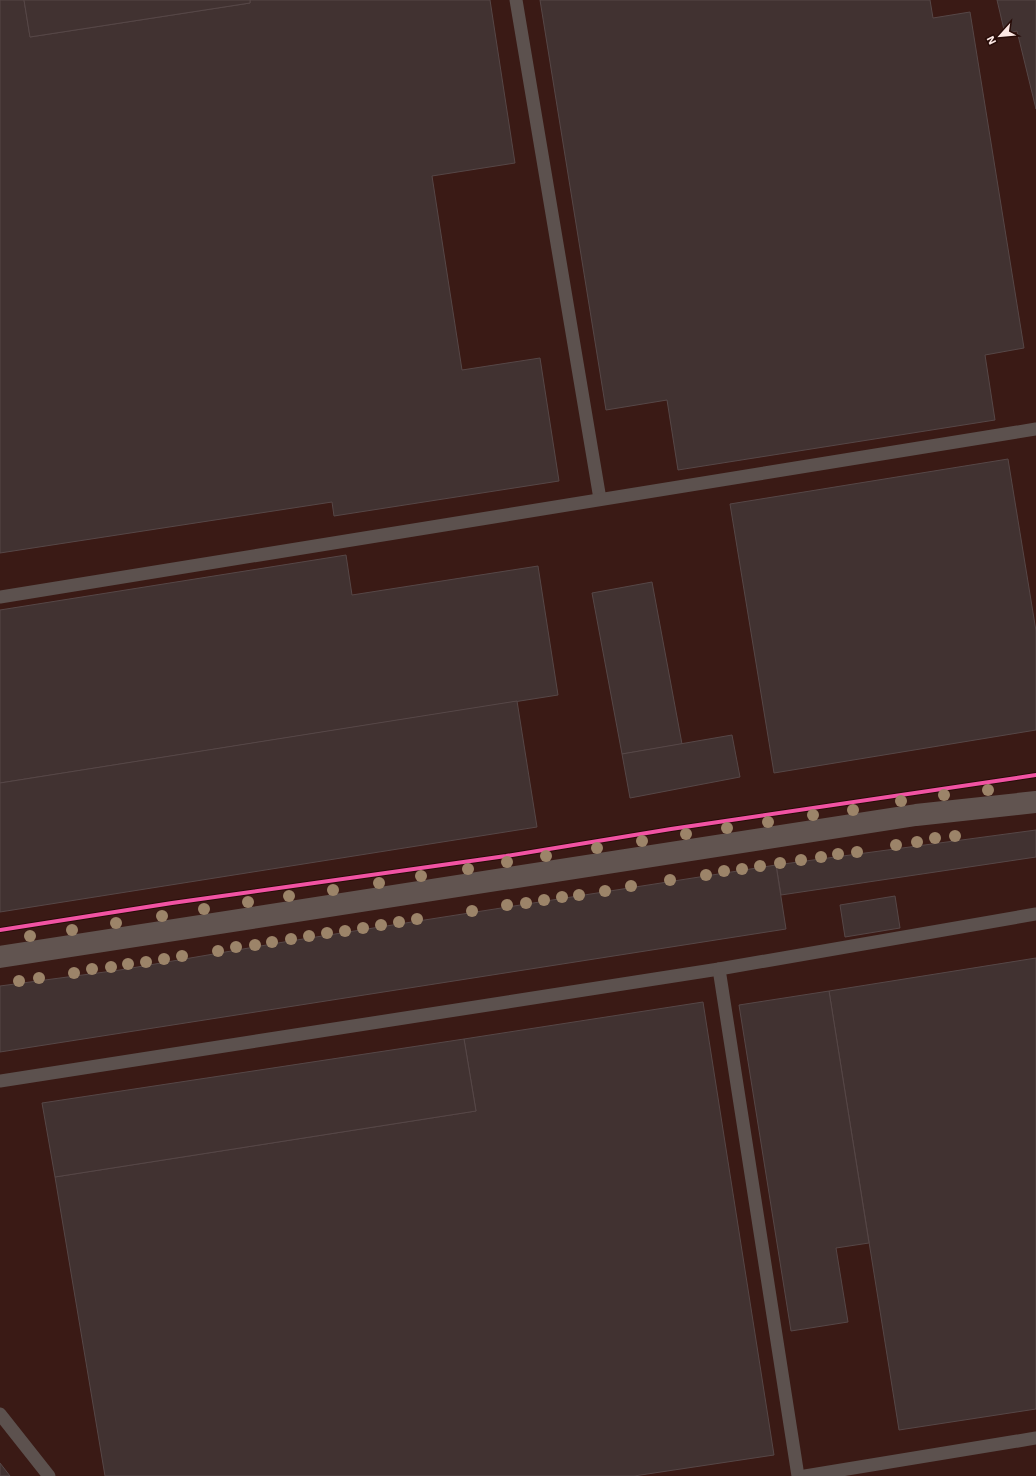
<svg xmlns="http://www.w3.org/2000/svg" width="1036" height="1476" viewBox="0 0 1036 1476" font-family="'Work Sans',sans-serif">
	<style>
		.built { fill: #3a1a15 }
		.building { fill: #413231; stroke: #564747 }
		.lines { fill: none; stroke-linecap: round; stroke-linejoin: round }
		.lane { stroke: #5c514e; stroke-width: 13 }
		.secondary { stroke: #615450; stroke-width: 22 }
		.cycleway-casing { stroke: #270c08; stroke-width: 6 }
		.cycleway { stroke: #f153a3; stroke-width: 4 }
		.tree { fill: #9c8469 }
	</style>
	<rect width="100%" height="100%" fill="#2a1b18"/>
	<!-- built -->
	<rect class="built" x="0" y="0" width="1036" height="1476"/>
	<!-- building -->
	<g class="building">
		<polygon points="0,0 24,0 30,37 250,3 250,0 490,0 515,163 432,176 462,370 540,358 559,481 334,516 332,502 0,553"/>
		<polygon points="24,0 250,0 250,3 30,37"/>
		<polygon points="540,0 930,0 933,18 970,12 1024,348 985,355 995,420 678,470 667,400 606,410"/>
		<polygon points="997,0 1036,0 1036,109 1017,31 1005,34"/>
		<polygon points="1008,459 1036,631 1036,730 774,773 730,504"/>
		<polygon points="346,555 352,595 538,566 558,695 0,783 0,610"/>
		<polygon points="652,582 682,744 622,754 592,593"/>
		<polygon points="517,701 537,827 0,912 0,783"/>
		<polygon points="732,735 740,777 630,798 622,754"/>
		<polygon points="1036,830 1036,857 781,895 776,865"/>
		<polygon points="776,865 786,929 0,1052 0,986 120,970 284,942"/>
		<polygon points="895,896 900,928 845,937 840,905"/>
		<polygon points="1036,958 1036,1409 899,1430 829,991"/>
		<polygon points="829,991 869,1243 836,1248 848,1322 791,1331 739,1005"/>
		<polygon points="703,1002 774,1455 634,1476 105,1476 55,1177 476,1111 464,1039"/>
		<polygon points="464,1039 476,1111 55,1177 42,1103"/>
		<polygon points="0,1463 10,1476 0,1476"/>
	</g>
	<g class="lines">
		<!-- lane -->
		<g class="lane">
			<polyline points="516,0 600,499"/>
			<polyline points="0,597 1036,429"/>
			<polyline points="0,1081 719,969"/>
			<polyline points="0,1414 49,1476"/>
			<polyline points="798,1476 719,969 1036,914"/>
			<polyline points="805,1476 1036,1438"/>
		</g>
		<!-- secondary -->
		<polyline class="secondary" points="0,957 916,815 1036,802"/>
		<defs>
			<polyline id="cycleway" points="0,930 172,903 506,856 671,829 1036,775"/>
		</defs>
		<!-- cycleway casing -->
		<use href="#cycleway" class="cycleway-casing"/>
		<!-- cycleway -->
		<use href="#cycleway" class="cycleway"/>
	</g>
	<!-- trees -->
	<g class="tree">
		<circle cx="988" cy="790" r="6"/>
		<circle cx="944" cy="795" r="6"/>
		<circle cx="901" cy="801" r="6"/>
		<circle cx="853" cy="810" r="6"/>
		<circle cx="813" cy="815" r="6"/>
		<circle cx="768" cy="822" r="6"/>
		<circle cx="727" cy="828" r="6"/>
		<circle cx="686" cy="834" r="6"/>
		<circle cx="955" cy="836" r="6"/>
		<circle cx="935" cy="838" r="6"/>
		<circle cx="642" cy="841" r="6"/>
		<circle cx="917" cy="842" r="6"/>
		<circle cx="896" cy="845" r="6"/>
		<circle cx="597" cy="848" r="6"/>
		<circle cx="857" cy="852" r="6"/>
		<circle cx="838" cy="854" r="6"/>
		<circle cx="546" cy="856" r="6"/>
		<circle cx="821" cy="857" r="6"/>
		<circle cx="801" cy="860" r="6"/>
		<circle cx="507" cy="862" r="6"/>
		<circle cx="780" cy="863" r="6"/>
		<circle cx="760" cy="866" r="6"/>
		<circle cx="468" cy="869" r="6"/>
		<circle cx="742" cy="869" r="6"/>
		<circle cx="724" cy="871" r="6"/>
		<circle cx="706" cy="875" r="6"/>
		<circle cx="421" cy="876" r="6"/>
		<circle cx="670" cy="880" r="6"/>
		<circle cx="379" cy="883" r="6"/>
		<circle cx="631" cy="886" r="6"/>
		<circle cx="333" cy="890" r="6"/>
		<circle cx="605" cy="891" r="6"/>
		<circle cx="579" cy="895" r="6"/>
		<circle cx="289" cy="896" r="6"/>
		<circle cx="562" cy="897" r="6"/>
		<circle cx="544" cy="900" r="6"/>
		<circle cx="248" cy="902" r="6"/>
		<circle cx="526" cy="903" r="6"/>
		<circle cx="507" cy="905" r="6"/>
		<circle cx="204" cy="909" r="6"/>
		<circle cx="472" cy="911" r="6"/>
		<circle cx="162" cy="916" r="6"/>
		<circle cx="417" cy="919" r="6"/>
		<circle cx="399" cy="922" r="6"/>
		<circle cx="116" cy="923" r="6"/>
		<circle cx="381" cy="925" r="6"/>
		<circle cx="363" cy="928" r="6"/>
		<circle cx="72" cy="930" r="6"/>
		<circle cx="345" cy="931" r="6"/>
		<circle cx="327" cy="933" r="6"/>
		<circle cx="30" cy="936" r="6"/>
		<circle cx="309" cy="936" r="6"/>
		<circle cx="291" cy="939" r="6"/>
		<circle cx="272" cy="942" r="6"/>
		<circle cx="255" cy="945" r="6"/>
		<circle cx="236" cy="947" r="6"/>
		<circle cx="218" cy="951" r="6"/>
		<circle cx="182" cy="956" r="6"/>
		<circle cx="164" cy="959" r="6"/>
		<circle cx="146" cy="962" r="6"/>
		<circle cx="128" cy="964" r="6"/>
		<circle cx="111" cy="967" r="6"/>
		<circle cx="92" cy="969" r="6"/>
		<circle cx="74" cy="973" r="6"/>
		<circle cx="39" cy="978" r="6"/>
		<circle cx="19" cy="981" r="6"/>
	</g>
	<!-- north arrow -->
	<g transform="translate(1000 36) rotate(243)" stroke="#270c08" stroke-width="3" paint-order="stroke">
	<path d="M0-3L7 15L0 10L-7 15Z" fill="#fce8e4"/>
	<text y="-6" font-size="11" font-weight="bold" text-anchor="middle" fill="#fce8e4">N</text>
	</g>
</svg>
